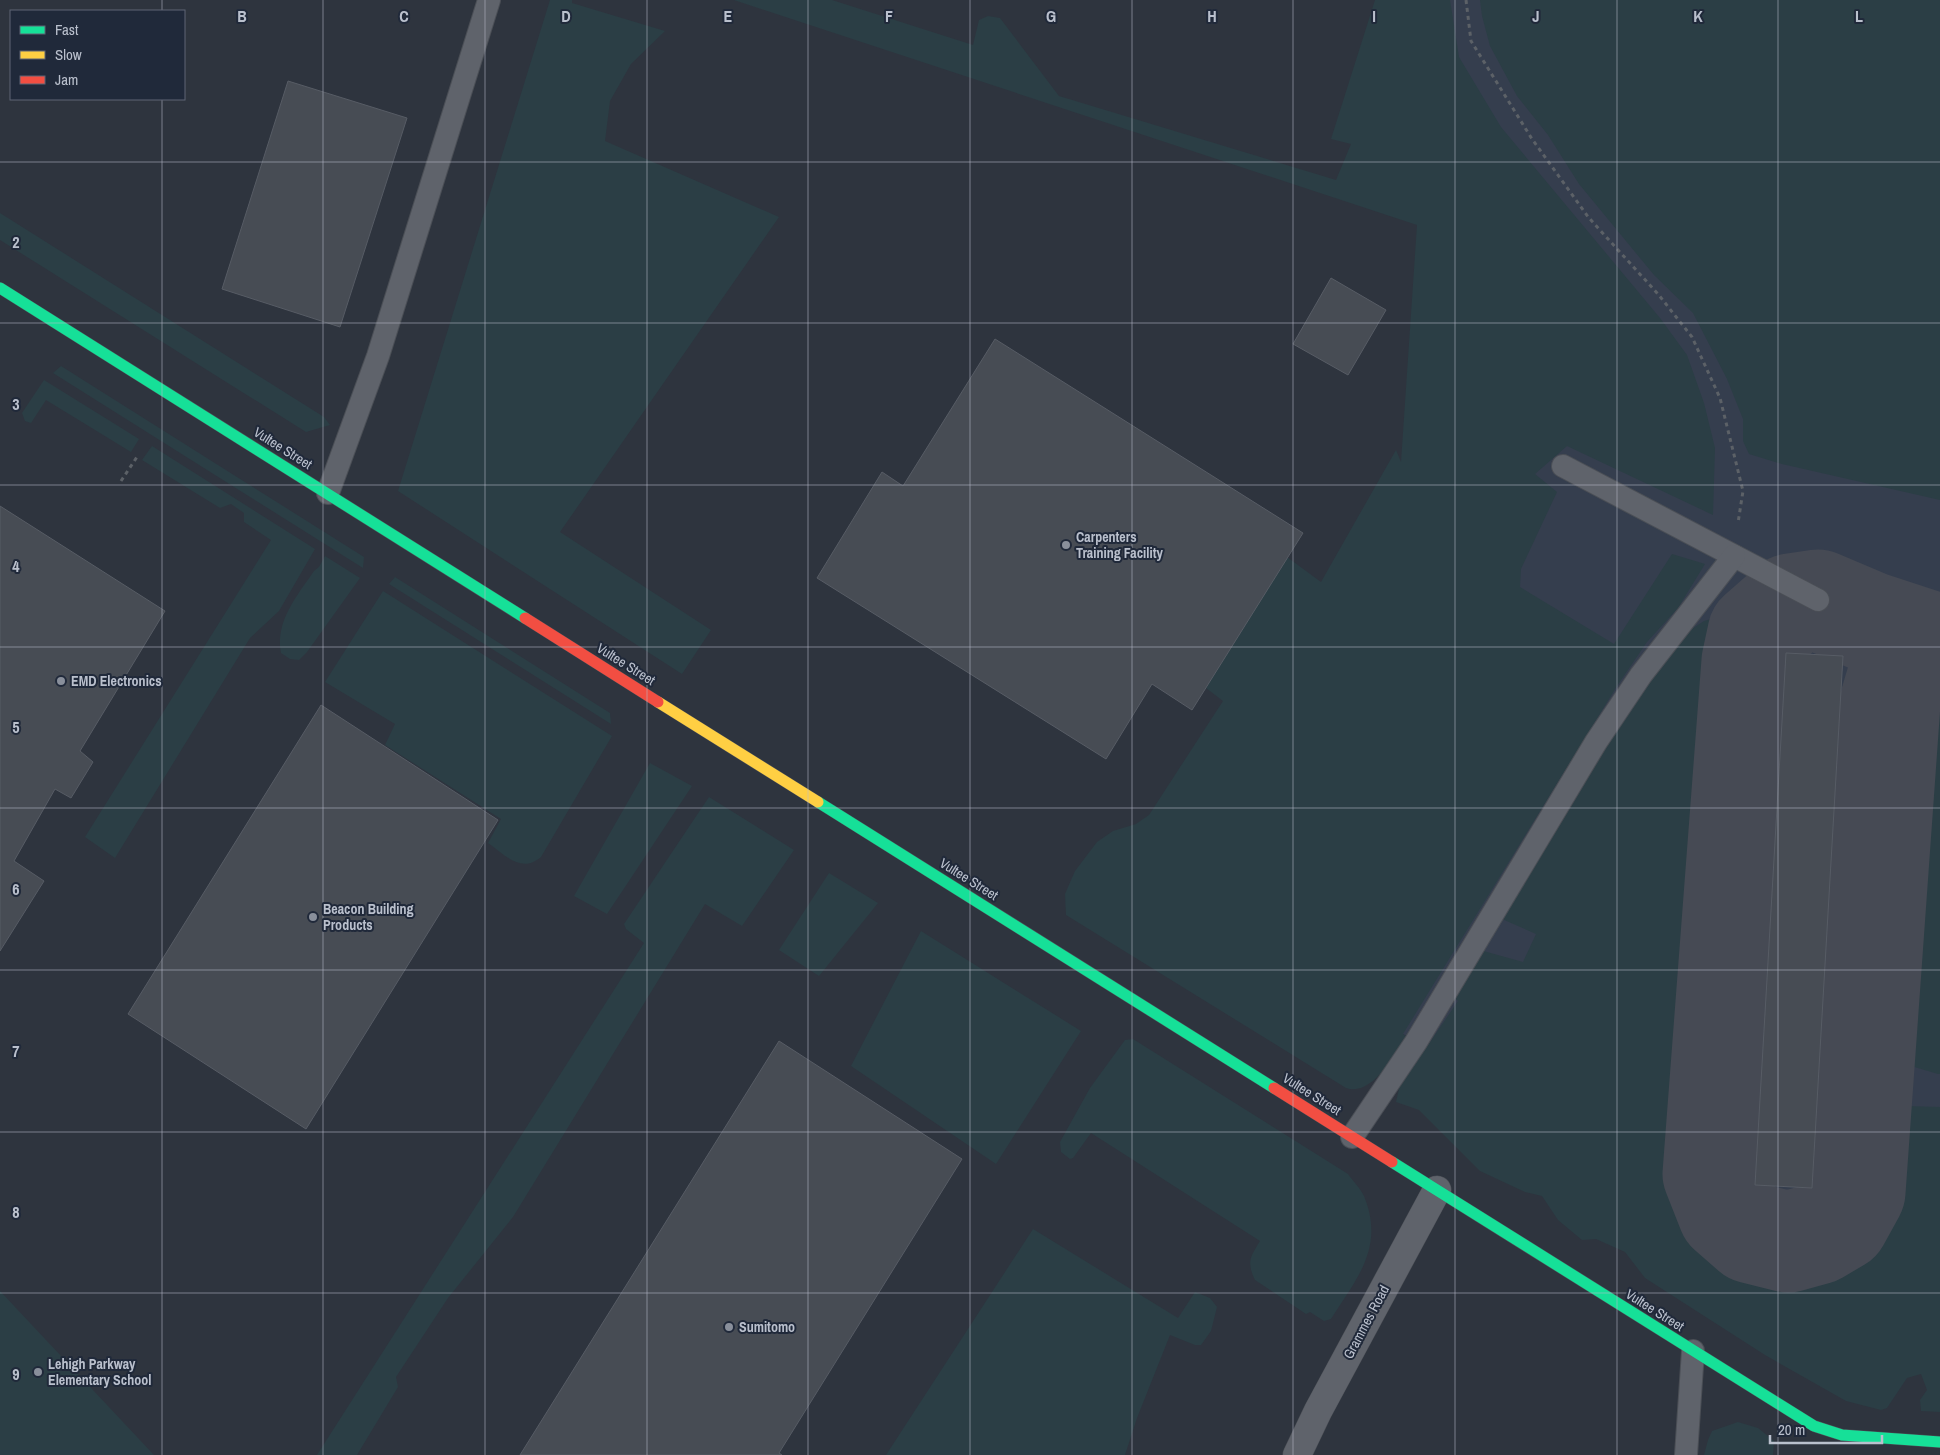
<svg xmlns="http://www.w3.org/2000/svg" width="1940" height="1455" viewBox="0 0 1940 1455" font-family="'Archivo Narrow',sans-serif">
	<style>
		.airport { fill: #353e4e }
		.green { fill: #2b3e45 }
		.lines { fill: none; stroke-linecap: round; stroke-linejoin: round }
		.taxiway { stroke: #464a54; stroke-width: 101 }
		.building { fill: #474c54; stroke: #575c65 }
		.lane-casing { stroke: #4b4f56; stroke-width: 24 }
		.street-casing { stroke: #4b4f56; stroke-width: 29 }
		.fast-casing { stroke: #4b4f56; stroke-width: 12 }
		.slow-casing { stroke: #4b4f56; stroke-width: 12 }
		.jam-casing { stroke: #4b4f56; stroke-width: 12 }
		.path { stroke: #5c6167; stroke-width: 3; stroke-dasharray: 4 4; stroke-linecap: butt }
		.lane { stroke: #5f636b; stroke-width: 22 }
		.street { stroke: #5f636b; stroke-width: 28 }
		.fast { stroke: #16e098; stroke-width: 11 }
		.slow { stroke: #ffcf43; stroke-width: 11 }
		.jam { stroke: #f24e42; stroke-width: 11 }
		.grid { fill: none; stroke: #bac0cd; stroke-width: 1; stroke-opacity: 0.55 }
		.poi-dot { fill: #898f9b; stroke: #20293a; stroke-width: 2 }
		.labels { text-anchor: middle; stroke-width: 4; stroke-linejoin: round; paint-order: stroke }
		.street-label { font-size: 14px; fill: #bac0cd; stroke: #20293a }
		.poi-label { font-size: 14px; font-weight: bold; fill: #bac0cd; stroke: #20293a; text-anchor: start }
		.grid-label { font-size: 16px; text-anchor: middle; font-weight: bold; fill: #bac0cd; stroke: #20293a; stroke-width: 4; stroke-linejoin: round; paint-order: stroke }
	</style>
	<rect width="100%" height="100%" fill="#2e343e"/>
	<!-- airport -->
	<polygon class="airport" points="1433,0 1940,0 1940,1338 1803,1322 1440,1057 1390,1026"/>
	<!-- green -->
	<g class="green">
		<polygon points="550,0 572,0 572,3 665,31 631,64 610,101 605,141 779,217 560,532 711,630 682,674 398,491"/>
		<path d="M734 0H832L973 45 979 20 988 16 1000 18 1059 96 1336 180 1351 144 1331 139 1375 0H1450L1459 57 1501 127 1660 318 1687 355 1704 403 1715 448 1713 515 1567 446 1535 474 1557 492 1521 569 1520 587 1614 644 1672 554 1705 564 1678 608 1647 642 1617 686 1403 1034 1407 1037C1394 1055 1372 1097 1346 1088L1066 915 1065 894 1075 871 1097 842 1113 831 1136 824 1149 815 1223 701 1206 688 1287 557 1321 582 1396 450 1401 462 1417 225Z"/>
		<polygon points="1480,0 1940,0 1940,500 1782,464 1749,454 1743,441 1743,419 1727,379 1693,313 1654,275 1579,184 1548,135 1517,96 1490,46 1482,16"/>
		<polygon points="0,213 324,417 330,425 306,432 0,240"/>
		<polygon points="61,366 364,557 363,568 53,373"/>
		<polygon points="44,380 139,439 131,452 46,400 31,423 25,421 22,413"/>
		<polygon points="152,446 315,549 279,611 250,638 115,858 85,837 271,540 244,522 244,513 231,504 220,508 142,460"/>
		<path d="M325 556 360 578 307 652 299 660 290 659 281 653C275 621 297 596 314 571L319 567Z"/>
		<polygon points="395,577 610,713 611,724 389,584"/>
		<path d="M383 591 612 736 541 857C521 874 505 855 488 843L501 819 385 745 395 724 325 682Z"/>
		<polygon points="1718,617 1737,623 1734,647 1696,1183 1699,1202 1706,1223 1718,1240 1736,1252 1761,1258 1863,1264 1877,1096 1904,1106 1940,1107 1940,1412 1921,1411 1920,1400 1927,1390 1921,1374 1907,1378 1887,1408 1881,1410 1846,1401 1765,1355 1645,1278 1625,1252 1596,1239 1582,1240 1558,1220 1542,1196 1525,1192 1480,1171 1419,1110 1396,1102 1399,1089 1422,1045 1426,1048 1458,1001 1453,996 1480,950 1523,962 1536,934 1502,919 1602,750 1639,694 1687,632 1704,621"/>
		<polygon points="1940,687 1940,1074 1938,1074 1881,1057 1901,739 1927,695"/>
		<polygon points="650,763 692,786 607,914 574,896"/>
		<polygon points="709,797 794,850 742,926 705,904 513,1217 448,1298 396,1377 398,1387 357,1455 317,1455 644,943 626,929 624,924"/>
		<polygon points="829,873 878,903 819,976 779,950"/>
		<polygon points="921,931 1081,1031 996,1164 851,1066"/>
		<path d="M1133 1039 1348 1174C1353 1181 1360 1188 1364 1196 1385 1247 1357 1278 1331 1319L1324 1321 1310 1312 1306 1314 1255 1280C1246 1261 1251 1256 1260 1241L1091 1133 1073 1158 1070 1159 1061 1152 1060 1142 1090 1088 1125 1040Z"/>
		<polygon points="1033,1229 1178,1318 1195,1292 1210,1298 1217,1307 1211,1331 1201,1345 1195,1345 1170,1335 1137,1418 1125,1455 886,1455"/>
		<polygon points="0,1291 153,1454 154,1455 0,1455"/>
		<polygon points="1738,1422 1758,1428 1774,1441 1773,1455 1704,1455 1708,1440 1712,1431"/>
	</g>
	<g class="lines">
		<!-- taxiway -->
		<polyline class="taxiway" points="1939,645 1912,664 1898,676 1890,703 1855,1192 1839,1221 1817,1234 1788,1242 1752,1233 1728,1212 1713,1174 1752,661 1758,633 1791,604 1818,600 1870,622 1940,645"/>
	</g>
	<!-- building -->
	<g class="building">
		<polygon points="288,81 407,118 340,327 222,289"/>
		<polygon points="1331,278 1386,310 1348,375 1293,344"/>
		<polygon points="995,339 1303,533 1192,710 1152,684 1106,759 817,578 882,472 903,486"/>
		<polygon points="0,506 165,611 80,751 93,762 71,798 55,789 14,861 44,881 0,951"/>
		<polygon points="1786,653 1843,656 1812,1188 1755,1185"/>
		<polygon points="321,705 498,820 306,1129 128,1014"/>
		<polygon points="779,1041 962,1159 779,1453 782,1455 520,1455"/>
	</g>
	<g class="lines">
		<defs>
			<g id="lane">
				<polyline points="1563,466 1818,600"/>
				<polyline points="328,493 378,356 489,0"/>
				<polyline points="1352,1137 1416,1042 1596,742 1641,675 1734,556"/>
				<polyline points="1686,1455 1693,1351"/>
			</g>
			<polyline id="street" points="1297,1455 1318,1411 1437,1190"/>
			<g id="fast">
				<polyline points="0,288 525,618"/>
				<polyline points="818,802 1274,1088"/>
				<polyline points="1392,1162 1814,1426 1842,1435 1940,1442"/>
			</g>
			<polyline id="slow" points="658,702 818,802"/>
			<g id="jam">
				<polyline points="525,618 658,702"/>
				<polyline points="1274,1088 1392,1162"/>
			</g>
		</defs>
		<!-- lane casing -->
		<use href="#lane" class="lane-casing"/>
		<!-- street casing -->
		<use href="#street" class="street-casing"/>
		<!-- fast casing -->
		<use href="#fast" class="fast-casing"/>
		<!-- slow casing -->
		<use href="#slow" class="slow-casing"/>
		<!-- jam casing -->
		<use href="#jam" class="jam-casing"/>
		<!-- path -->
		<g class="path">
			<polyline points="1466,0 1471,41 1532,139 1589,218 1658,294 1692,337 1720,398 1743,491 1738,523"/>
			<polyline points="121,481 137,457"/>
		</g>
		<!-- lane -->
		<use href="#lane" class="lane"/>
		<!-- street -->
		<use href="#street" class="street"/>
		<!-- fast -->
		<use href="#fast" class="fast"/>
		<!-- slow -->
		<use href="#slow" class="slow"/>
		<!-- jam -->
		<use href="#jam" class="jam"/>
	</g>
	<!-- grid -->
	<path class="grid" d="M162 0V11M323 0V1455M485 0V1455M647 0V1455M808 0V1455M970 0V1455M1132 0V1455M1293 0V1455M1455 0V1455M1617 0V1455M1778 0V1455M162 99V1455M0 162H1940M0 323H1940M0 485H1940M0 647H1940M0 808H1940M0 970H1940M0 1132H1940M0 1293H1940"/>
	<!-- markers -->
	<g class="poi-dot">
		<circle cx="1066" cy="545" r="5"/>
		<circle cx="61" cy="681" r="5"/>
		<circle cx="313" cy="917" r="5"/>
		<circle cx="729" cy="1327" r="5"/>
		<circle cx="38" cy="1372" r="5"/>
	</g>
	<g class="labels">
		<!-- street labels -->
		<g class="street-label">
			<text transform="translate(283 448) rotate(32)" y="5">Vultee Street</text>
			<text transform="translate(626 664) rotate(32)" y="5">Vultee Street</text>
			<text transform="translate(969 879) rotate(32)" y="5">Vultee Street</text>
			<text transform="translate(1312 1094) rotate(32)" y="5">Vultee Street</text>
			<text transform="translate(1655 1310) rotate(32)" y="5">Vultee Street</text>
			<text transform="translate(1366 1322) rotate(-62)" y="5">Grammes Road</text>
		</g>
		<!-- poi labels -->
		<g class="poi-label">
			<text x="1076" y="542">Carpenters<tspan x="1076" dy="16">Training Facility</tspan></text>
			<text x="71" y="686">EMD Electronics</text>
			<text x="323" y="914">Beacon Building<tspan x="323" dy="16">Products</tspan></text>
			<text x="739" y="1332">Sumitomo</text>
			<text x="48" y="1369">Lehigh Parkway<tspan x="48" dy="16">Elementary School</tspan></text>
		</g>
	</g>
	<g class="grid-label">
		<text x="242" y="22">B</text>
		<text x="404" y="22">C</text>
		<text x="566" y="22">D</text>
		<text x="728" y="22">E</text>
		<text x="889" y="22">F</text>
		<text x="1051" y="22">G</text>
		<text x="1212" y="22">H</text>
		<text x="1374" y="22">I</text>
		<text x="1536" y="22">J</text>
		<text x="1698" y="22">K</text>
		<text x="1859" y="22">L</text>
		<text x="16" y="248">2</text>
		<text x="16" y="410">3</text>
		<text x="16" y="572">4</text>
		<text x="16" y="733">5</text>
		<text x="16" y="895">6</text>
		<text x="16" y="1057">7</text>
		<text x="16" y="1218">8</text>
		<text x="16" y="1380">9</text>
	</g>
	<!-- legend -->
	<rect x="10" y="10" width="175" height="90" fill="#20293a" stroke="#5e6575"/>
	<rect x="20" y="26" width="25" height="8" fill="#16e098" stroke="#5e6575"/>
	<text x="55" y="35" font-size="15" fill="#bac0cd">Fast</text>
	<rect x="20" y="51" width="25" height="8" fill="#ffcf43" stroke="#5e6575"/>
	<text x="55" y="60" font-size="15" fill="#bac0cd">Slow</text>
	<rect x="20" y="76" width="25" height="8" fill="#f24e42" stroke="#5e6575"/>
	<text x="55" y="85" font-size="15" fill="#bac0cd">Jam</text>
	<!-- scale -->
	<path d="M1770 1435v8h112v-8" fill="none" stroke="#bac0cd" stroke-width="2.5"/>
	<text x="1778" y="1435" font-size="15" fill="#bac0cd" stroke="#20293a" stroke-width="4" paint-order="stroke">20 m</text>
</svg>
